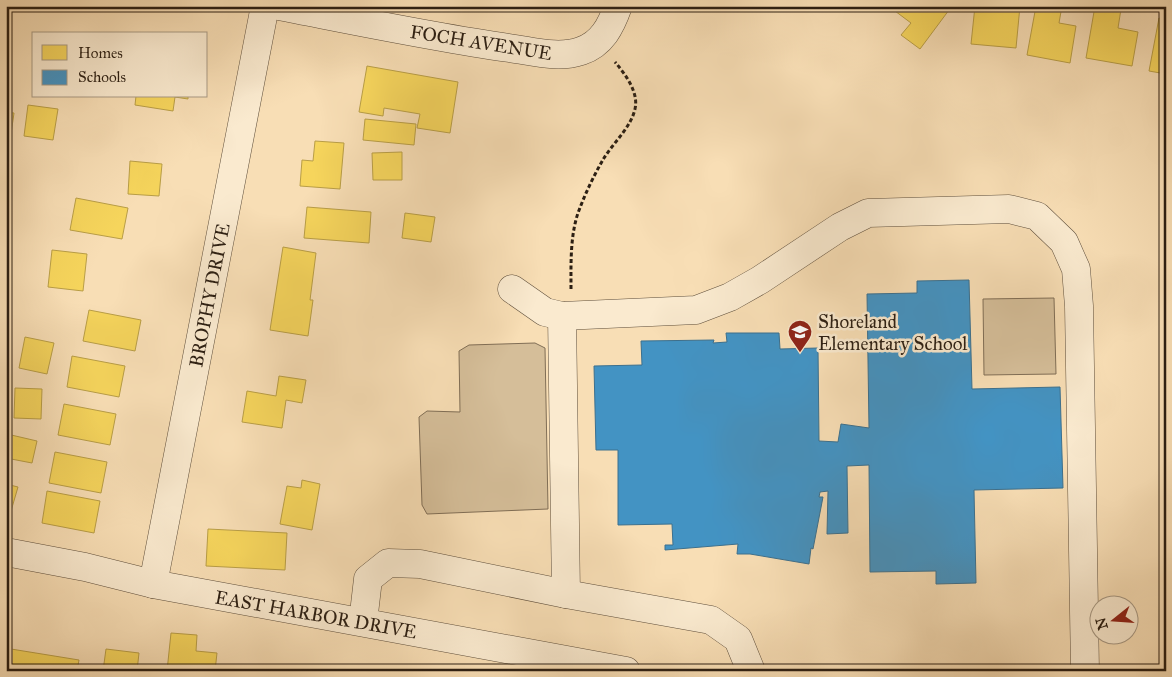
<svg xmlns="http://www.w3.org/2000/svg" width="1172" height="677" viewBox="0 0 1172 677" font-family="'IM FELL Great Primer',serif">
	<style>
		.green { fill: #d5be99; stroke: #806e56 }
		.homes { fill: #f6d55c; stroke: #b99e46 }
		.schools { fill: #4393c3; stroke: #3c708e }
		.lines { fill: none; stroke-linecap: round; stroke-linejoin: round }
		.minor-casing { stroke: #5f4f3c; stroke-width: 29 }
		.path { stroke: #2c1f13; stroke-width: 3; stroke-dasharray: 4 2.5; stroke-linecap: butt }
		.minor { stroke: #faeacf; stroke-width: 28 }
		.labels { text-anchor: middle; stroke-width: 5; stroke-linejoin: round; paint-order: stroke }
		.street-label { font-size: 19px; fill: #2c1f13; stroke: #faeacf }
		.poi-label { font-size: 19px; fill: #2c1f13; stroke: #faeacf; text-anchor: start }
	</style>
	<rect width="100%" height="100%" fill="#f8deb5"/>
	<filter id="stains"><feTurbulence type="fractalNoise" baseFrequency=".004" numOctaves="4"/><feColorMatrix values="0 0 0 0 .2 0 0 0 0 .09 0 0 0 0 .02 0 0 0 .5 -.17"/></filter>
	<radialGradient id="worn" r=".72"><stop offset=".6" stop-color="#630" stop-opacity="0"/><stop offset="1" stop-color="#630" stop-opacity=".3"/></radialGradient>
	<!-- green -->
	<g class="green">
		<polygon points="1054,298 1056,374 984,375 983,299"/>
		<polygon points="535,343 545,348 548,509 427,514 422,505 419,417 427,411 460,412 459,351 469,345"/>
	</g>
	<!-- homes -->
	<g class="homes">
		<polygon points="898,6 952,6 920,49 901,35 911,23 895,11"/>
		<polygon points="975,6 1020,6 1016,48 971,44"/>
		<polygon points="1036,6 1062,6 1059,23 1076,26 1070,63 1027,55"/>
		<polygon points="1095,6 1121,9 1118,28 1138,32 1132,66 1086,58"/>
		<polygon points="1159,18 1166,20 1166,74 1149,71"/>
		<polygon points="367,66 458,82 450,133 417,128 420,114 384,108 383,116 359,112"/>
		<polygon points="136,96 188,96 188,99 175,97 173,111 135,105"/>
		<polygon points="28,105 58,109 53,140 24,136"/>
		<polygon points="6,112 14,113 11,134 6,133"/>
		<polygon points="365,119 416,124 414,145 363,140"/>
		<polygon points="315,141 344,143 340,189 300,186 302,160 313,161"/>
		<polygon points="402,152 402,180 373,180 372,153"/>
		<polygon points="130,161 162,164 159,196 128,194"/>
		<polygon points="76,198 128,208 122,239 70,230"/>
		<polygon points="307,207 371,212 369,243 304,238"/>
		<polygon points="405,213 435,217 431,242 402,238"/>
		<polygon points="283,247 316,253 310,300 313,300 308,336 270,330"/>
		<polygon points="52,250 87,254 83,291 48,287"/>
		<polygon points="89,310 141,320 135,351 83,341"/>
		<polygon points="25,337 54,343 47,374 19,368"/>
		<polygon points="72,356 125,366 119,397 67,387"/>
		<polygon points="279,376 306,380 302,403 286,400 282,428 242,422 247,391 276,396"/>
		<polygon points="15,388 42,389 41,419 14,418"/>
		<polygon points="64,404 116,414 110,445 58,435"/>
		<polygon points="7,434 37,441 32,463 6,458"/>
		<polygon points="55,452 107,462 101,493 49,483"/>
		<polygon points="302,480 320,484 312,530 280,524 287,486 301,488"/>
		<polygon points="6,484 18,487 11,511 6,509"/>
		<polygon points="47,491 100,501 94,533 42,523"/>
		<polygon points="208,529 287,533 285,570 206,566"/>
		<polygon points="171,633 197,635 196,651 217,653 215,671 167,671"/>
		<polygon points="11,649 79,660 77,671 8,671"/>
		<polygon points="106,649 139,653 137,671 103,671"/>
	</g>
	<!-- schools -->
	<polygon class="schools" points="969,280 972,389 1060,387 1063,488 974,490 976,583 936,584 936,571 870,572 869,465 847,466 848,533 827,534 828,491 820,492 819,497 823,497 813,549 811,548 809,564 750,554 737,554 738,544 665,550 665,545 673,545 672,524 618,525 618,450 596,450 594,366 642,365 641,341 714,340 713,343 727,342 726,333 779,333 780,349 818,348 819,441 838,442 841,424 869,428 867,294 917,293 917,281"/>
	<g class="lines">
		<defs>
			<g id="minor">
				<path d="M279 6C356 21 432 37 509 48 532 51 558 59 581 51 602 44 611 26 618 6"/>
				<polyline points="512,289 545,312 562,316 696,310 730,297 760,280 840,227 868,213 1009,209 1037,216 1064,242 1076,269 1079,306 1085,671"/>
				<polyline points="562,316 566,594"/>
				<polyline points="6,552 85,567 153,584 626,671"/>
				<polyline points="153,584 265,6"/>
				<polyline points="363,622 368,579 388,563 420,564 566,594 711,620 738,639 751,671"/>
			</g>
		</defs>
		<!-- minor casing -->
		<use href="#minor" class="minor-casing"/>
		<!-- path -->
		<path class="path" d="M571 289C571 264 570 237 578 213 585 194 594 175 604 158 614 142 631 127 635 109 639 92 625 74 615 62"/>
		<!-- minor -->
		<use href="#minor" class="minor"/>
	</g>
	<!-- icons -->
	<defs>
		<symbol id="school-pin" viewBox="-11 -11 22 30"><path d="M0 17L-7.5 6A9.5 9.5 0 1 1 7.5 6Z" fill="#8f2418" stroke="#faeacf"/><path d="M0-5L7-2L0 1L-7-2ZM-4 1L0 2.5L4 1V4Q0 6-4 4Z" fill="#fff"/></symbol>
	</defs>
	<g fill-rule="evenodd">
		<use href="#school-pin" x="786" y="318" width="28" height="38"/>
	</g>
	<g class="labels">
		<!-- street labels -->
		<g class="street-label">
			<text transform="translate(481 42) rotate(9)" y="7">FOCH AVENUE</text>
			<text transform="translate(209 295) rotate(-79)" y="7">BROPHY DRIVE</text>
			<text transform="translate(316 614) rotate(10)" y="7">EAST HARBOR DRIVE</text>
		</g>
		<!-- poi labels -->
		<g class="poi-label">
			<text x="818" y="328">Shoreland<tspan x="818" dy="22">Elementary School</tspan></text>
		</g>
	</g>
	<!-- margin -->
	<rect width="1172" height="677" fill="none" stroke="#f8deb5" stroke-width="25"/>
	<rect x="8" y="8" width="1157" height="662" fill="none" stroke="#2c1f13" stroke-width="2.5"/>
	<rect x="12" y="12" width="1147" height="652" fill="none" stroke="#2c1f13"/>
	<!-- legend -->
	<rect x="32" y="32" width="175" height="65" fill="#faeacf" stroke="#a89984"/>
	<rect x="42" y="45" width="25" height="15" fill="#f6d55c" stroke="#a89984"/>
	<text x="78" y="58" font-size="15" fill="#2c1f13">Homes</text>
	<rect x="42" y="70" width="25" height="15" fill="#4393c3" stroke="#a89984"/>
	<text x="78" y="82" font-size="15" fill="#2c1f13">Schools</text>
	<!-- north arrow -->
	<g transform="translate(1114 620) rotate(253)"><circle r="24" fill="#faeacf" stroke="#a89984"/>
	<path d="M0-4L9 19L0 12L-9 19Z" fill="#8f2418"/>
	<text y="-8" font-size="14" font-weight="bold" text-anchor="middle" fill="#2c1f13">N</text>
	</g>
	<rect width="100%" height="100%" filter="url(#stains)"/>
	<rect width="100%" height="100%" fill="url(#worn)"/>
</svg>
